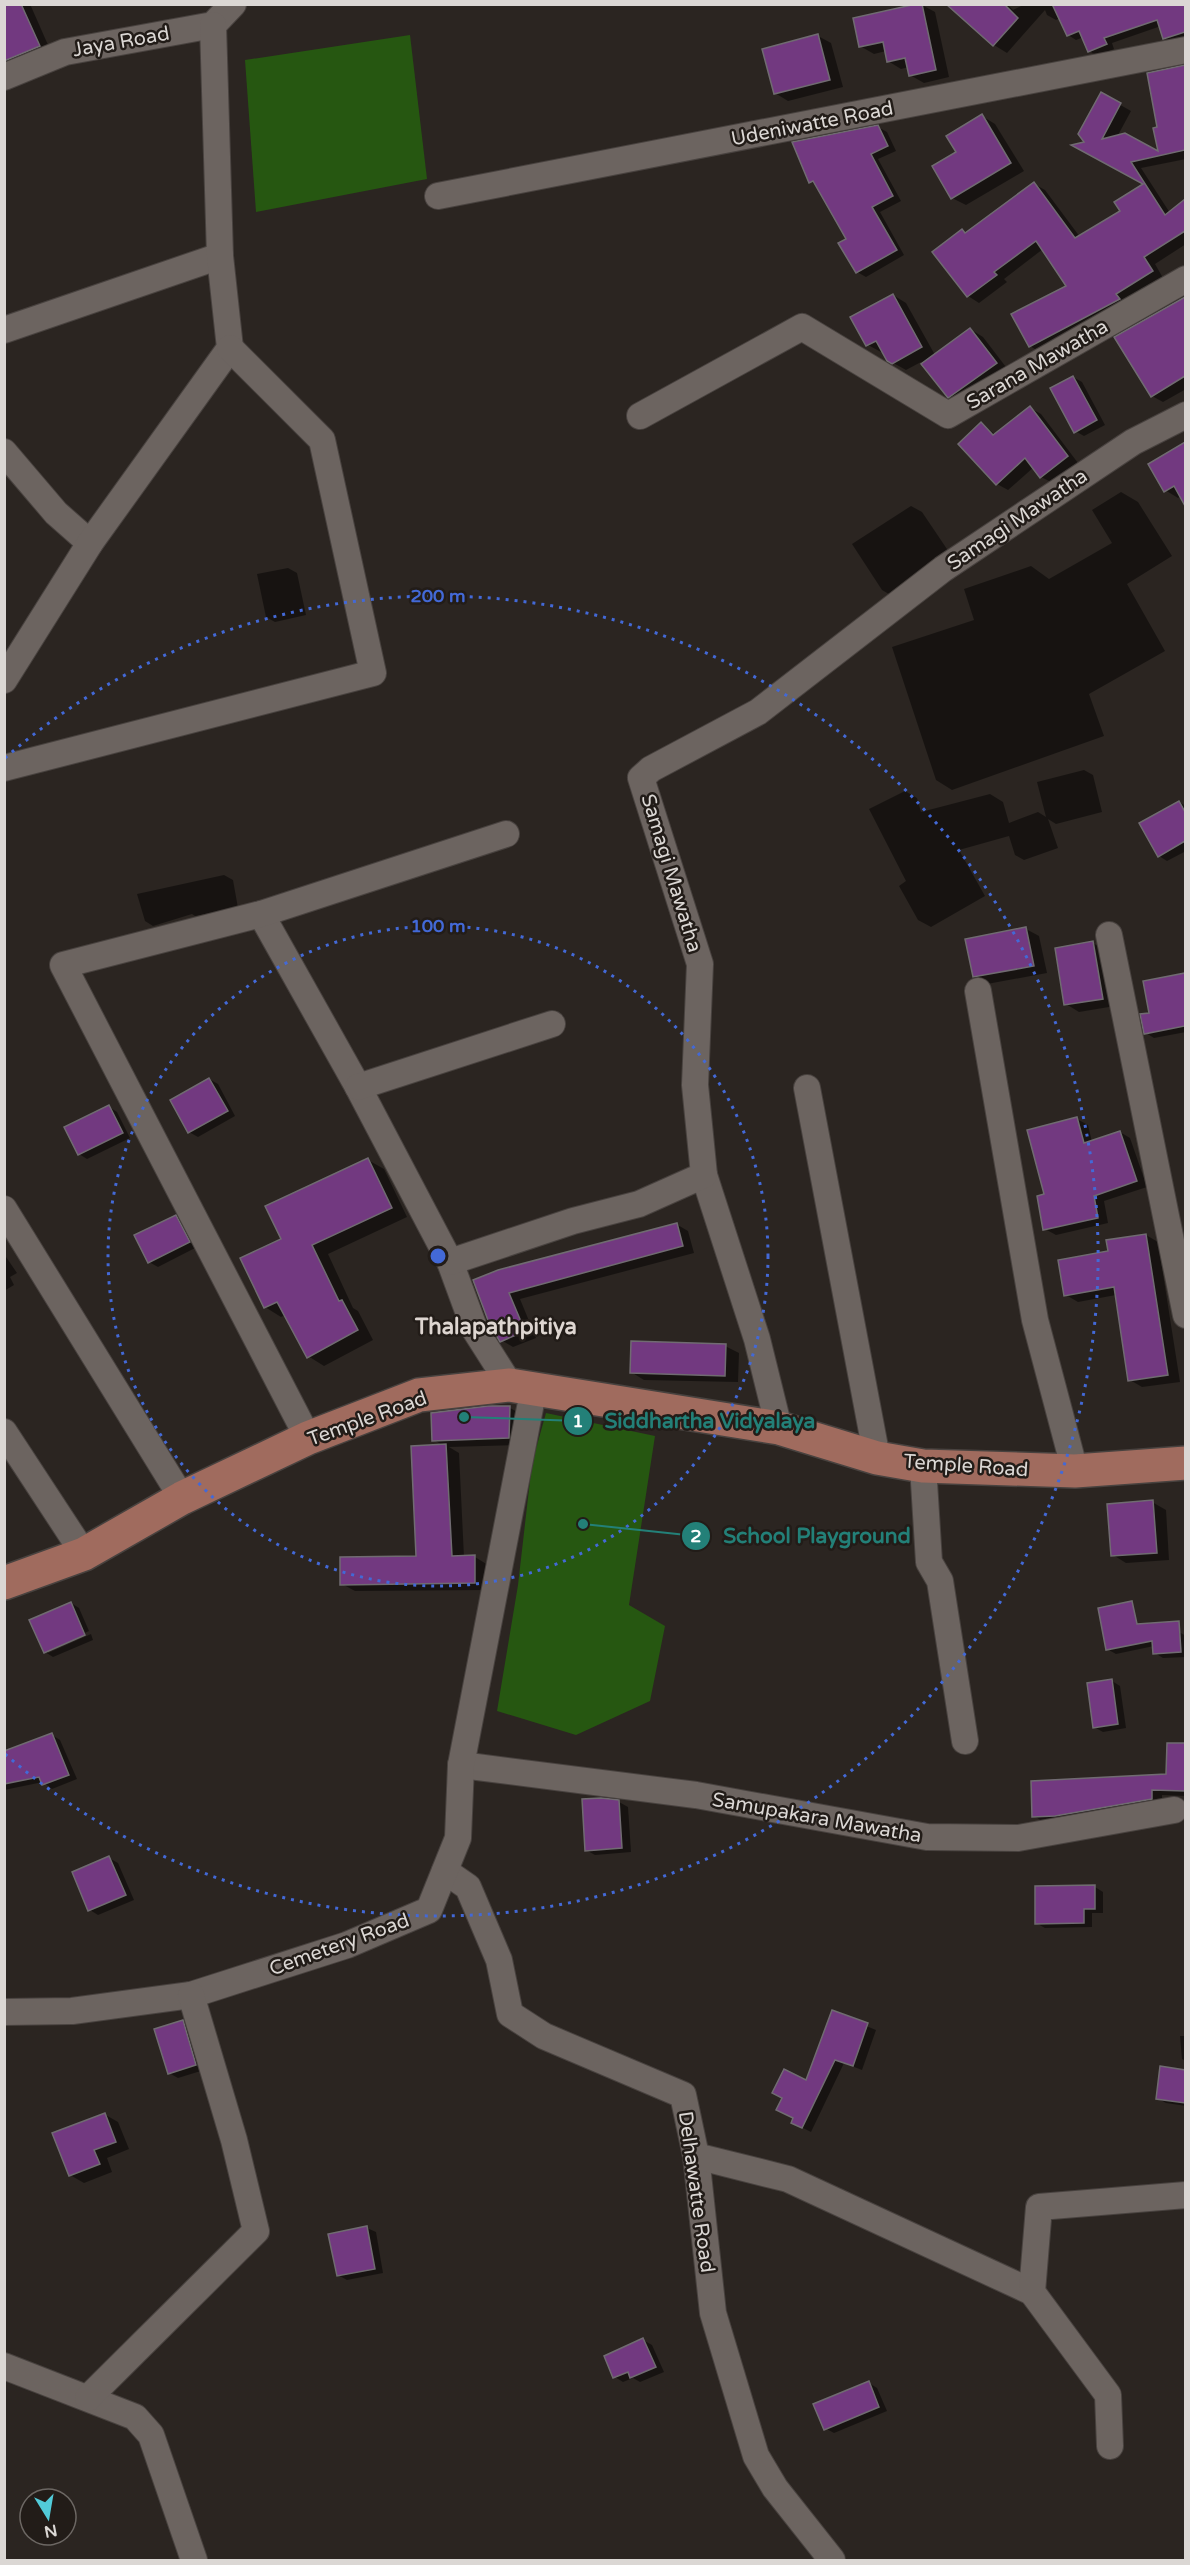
<svg xmlns="http://www.w3.org/2000/svg" width="1190" height="2565" viewBox="0 0 1190 2565" font-family="'Varela Round',sans-serif">
	<style>
		.green { fill: #265711 }
		.shadow { fill: #0007 }
		.building { fill: #723980; stroke: #706b71; stroke-width: 1.5 }
		.lines { fill: none; stroke-linecap: round; stroke-linejoin: round }
		.minor-casing { stroke: #48423f; stroke-width: 28 }
		.major-casing { stroke: #48423f; stroke-width: 36 }
		.minor { stroke: #6c6460; stroke-width: 26 }
		.major { stroke: #a06b5e; stroke-width: 33 }
		.ring { fill: none; stroke: #4369d7; stroke-width: 3; stroke-dasharray: 3 6 }
		.labels { text-anchor: middle; stroke-width: 5; stroke-linejoin: round; paint-order: stroke }
		.street-label { font-size: 20px; fill: #dbd7d4; stroke: #221c18 }
		.quarter-label { font-size: 22px; font-weight: bold; fill: #ded6d1; stroke: #221c18 }
		.centre { fill: #4369d7; stroke: #221c18; stroke-width: 3 }
		.ring-label { font-size: 18px; text-anchor: middle; font-weight: bold; fill: #4369d7; stroke: #221c18; stroke-width: 5; stroke-linejoin: round; paint-order: stroke }
		.leader { fill: none; stroke: #238078; stroke-width: 2 }
		.callout-dot { fill: #238078; stroke: #221c18; stroke-width: 2 }
		.mark-label { font-size: 18px; text-anchor: middle; font-weight: bold; fill: #fff }
		.callout-label { font-size: 21px; text-anchor: middle; font-weight: bold; fill: #238078; stroke: #221c18; stroke-width: 5; stroke-linejoin: round; paint-order: stroke }
	</style>
	<rect width="100%" height="100%" fill="#2b2521"/>
	<!-- green -->
	<g class="green">
		<polygon points="410,35 427,179 256,212 245,60"/>
		<polygon points="546,1413 655,1436 629,1605 665,1626 650,1701 576,1735 497,1711 518,1585 532,1463"/>
	</g>
	<!-- shadow -->
	<g class="shadow">
		<polygon points="4,4 30,4 52,54 4,75"/>
		<polygon points="952,4 1007,4 1013,10 1025,4 1186,4 1186,39 1173,43 1164,38 1161,26 1112,43 1114,49 1098,56 1089,51 1084,37 1076,40 1068,35 1060,18 1056,20 1047,15 1045,10 1007,53 994,45"/>
		<polygon points="922,5 935,12 949,77 924,83 910,75 909,67 901,69 888,61 886,51 874,54 860,46"/>
		<polygon points="818,36 831,43 843,87 788,101 775,93"/>
		<polygon points="1185,67 1186,159 1141,168 1170,213 1186,201 1186,244 1155,264 1163,278 1041,353 1030,346 1068,286 1043,249 1004,279 1007,282 979,303 968,296 966,234 1034,184 1045,190 1080,237 1123,212 1117,203 1146,184 1084,151 1101,94 1131,111 1117,137 1160,154 1159,128"/>
		<polygon points="982,116 995,124 1024,171 966,205 952,198"/>
		<polygon points="878,127 887,132 896,151 878,159 901,201 880,212 904,255 866,277 857,272 848,240 818,186 811,182"/>
		<polygon points="893,295 906,303 935,355 970,329 983,337 1009,371 963,404 949,396 921,362 906,370 888,360 884,351 881,352 868,345"/>
		<polygon points="1186,298 1186,389 1163,402 1152,396 1116,338"/>
		<polygon points="1073,377 1082,382 1105,425 1084,436 1075,431"/>
		<polygon points="1030,408 1041,414 1078,463 1053,483 1041,477 1034,467 1008,490 997,484 981,424 996,435"/>
		<polygon points="1186,444 1186,503 1182,496 1178,498 1165,490 1150,465"/>
		<polygon points="1121,492 1138,502 1172,556 1127,584 1165,651 1089,694 1104,736 952,790 936,780 892,647 974,620 964,589 1031,566 1049,579 1112,543 1092,510"/>
		<polygon points="911,506 922,512 953,558 894,597 882,590 852,544"/>
		<polygon points="288,568 297,573 306,615 275,622 266,617 257,574"/>
		<polygon points="1084,770 1093,775 1102,812 1056,824 1048,819 1058,848 1024,860 1015,855 1009,836 959,850 985,896 931,927 918,920 899,886 906,881 869,809 905,791 917,798 921,812 990,794 1003,802 1009,823 1038,812 1046,817 1037,782"/>
		<polygon points="1179,802 1186,806 1186,851 1167,861 1159,856"/>
		<polygon points="224,875 233,880 238,908 195,916 192,914 153,926 145,921 137,894"/>
		<polygon points="1026,929 1039,936 1047,973 987,984 974,977"/>
		<polygon points="1093,943 1106,951 1115,1006 1079,1012 1066,1004"/>
		<polygon points="1186,975 1186,1032 1154,1038 1146,1033 1151,1014 1145,982"/>
		<polygon points="209,1079 218,1084 235,1116 198,1137 189,1132"/>
		<polygon points="109,1107 117,1112 130,1138 87,1159 79,1154"/>
		<polygon points="1077,1119 1088,1125 1092,1142 1120,1132 1130,1138 1147,1187 1104,1201 1108,1223 1056,1235 1045,1229 1046,1195"/>
		<polygon points="368,1160 384,1169 407,1217 328,1254 353,1308 358,1311 373,1340 324,1366 308,1356 285,1315 281,1317 265,1307 283,1240"/>
		<polygon points="176,1217 184,1222 197,1247 158,1267 149,1262"/>
		<polygon points="676,1224 688,1231 694,1253 520,1299 536,1338 513,1347 501,1340 475,1281"/>
		<polygon points="1146,1235 1158,1242 1180,1382 1142,1387 1130,1380 1116,1295 1078,1302 1066,1295"/>
		<polygon points="4,1254 17,1273 10,1277 14,1285 4,1291"/>
		<polygon points="725,1346 739,1353 738,1382 644,1380 631,1372"/>
		<polygon points="510,1408 523,1415 522,1445 449,1447 459,1453 464,1557 475,1557 488,1565 488,1590 355,1591 342,1584 418,1557 444,1446 434,1440"/>
		<polygon points="1152,1502 1166,1510 1169,1560 1126,1563 1113,1555"/>
		<polygon points="71,1603 79,1608 89,1631 48,1650 48,1653 91,1634 93,1640 53,1657 45,1652"/>
		<polygon points="1133,1629 1179,1632 1186,1636 1186,1657 1163,1658 1155,1653 1154,1646 1116,1654 1107,1649"/>
		<polygon points="1112,1681 1120,1686 1126,1728 1103,1732 1094,1727"/>
		<polygon points="52,1735 60,1740 77,1779 52,1789 43,1782 4,1790 4,1753"/>
		<polygon points="1169,1745 1186,1745 1186,1796 1162,1795 1162,1804 1044,1822 1034,1816 1168,1775"/>
		<polygon points="619,1802 628,1807 631,1852 595,1855 586,1850"/>
		<polygon points="109,1858 118,1863 134,1900 98,1915 90,1910"/>
		<polygon points="1095,1887 1103,1892 1103,1913 1092,1913 1092,1927 1045,1928 1036,1923"/>
		<polygon points="832,2012 876,2030 862,2070 844,2063 811,2132 801,2127"/>
		<polygon points="183,2022 191,2027 204,2070 178,2078 169,2073"/>
		<polygon points="1180,2036 1186,2036 1186,2061 1182,2059"/>
		<polygon points="1161,2068 1186,2071 1186,2106 1166,2103 1157,2098"/>
		<polygon points="104,2114 118,2122 129,2149 107,2158 112,2172 84,2183 70,2175"/>
		<polygon points="367,2228 376,2232 383,2273 347,2280 338,2275"/>
		<polygon points="643,2340 652,2345 664,2372 640,2382 633,2378 623,2382 615,2377"/>
		<polygon points="869,2383 877,2388 887,2411 834,2433 825,2428"/>
	</g>
	<!-- building -->
	<g class="building">
		<polygon points="4,4 21,4 40,46 4,61"/>
		<polygon points="916,4 922,4 936,70 909,76 905,58 887,62 883,42 859,47 853,18"/>
		<polygon points="946,4 1004,4 1018,18 993,46"/>
		<polygon points="1052,4 1185,4 1185,32 1163,39 1157,20 1104,38 1107,44 1088,52 1079,31 1067,36"/>
		<polygon points="818,34 830,80 774,94 762,49"/>
		<polygon points="1185,65 1185,150 1131,162 1165,215 1185,199 1185,231 1144,257 1153,271 1116,294 1120,299 1029,347 1011,314 1066,286 1036,241 994,272 997,275 967,297 932,252 962,229 965,233 1034,182 1075,238 1120,211 1114,202 1143,184 1071,145 1084,142 1078,134 1101,92 1121,103 1102,139 1125,133 1158,151 1153,128 1157,127 1147,73"/>
		<polygon points="982,114 1011,163 951,199 932,166 956,152 946,136"/>
		<polygon points="878,125 888,146 871,154 893,196 872,207 897,250 856,273 838,243 846,239 813,181 809,183 792,142"/>
		<polygon points="893,294 922,347 892,364 887,361 876,341 866,346 850,317"/>
		<polygon points="1185,297 1185,376 1151,397 1114,337"/>
		<polygon points="970,328 997,363 948,398 921,364"/>
		<polygon points="1073,376 1097,420 1074,433 1050,388"/>
		<polygon points="1030,406 1068,456 1040,478 1025,458 996,485 958,444 981,422 993,435"/>
		<polygon points="1185,442 1185,506 1174,486 1164,492 1148,464"/>
		<polygon points="1179,801 1185,812 1185,841 1158,857 1139,823"/>
		<polygon points="1026,927 1034,966 973,977 965,939"/>
		<polygon points="1093,941 1103,999 1064,1005 1055,948"/>
		<polygon points="1185,973 1185,1026 1144,1034 1140,1014 1149,1013 1143,981"/>
		<polygon points="209,1078 228,1111 188,1133 170,1100"/>
		<polygon points="109,1105 123,1133 78,1155 64,1127"/>
		<polygon points="1077,1117 1084,1143 1120,1131 1137,1181 1094,1196 1098,1218 1043,1230 1037,1196 1044,1194 1027,1130"/>
		<polygon points="368,1158 392,1208 312,1245 339,1301 342,1300 358,1330 307,1358 277,1302 264,1308 240,1258 281,1239 265,1206"/>
		<polygon points="176,1215 190,1242 148,1263 134,1235"/>
		<polygon points="677,1223 683,1246 509,1293 525,1331 500,1342 489,1323 473,1280 498,1270"/>
		<polygon points="1146,1234 1168,1375 1128,1381 1114,1287 1064,1296 1058,1260 1108,1251 1106,1240"/>
		<polygon points="631,1341 726,1344 725,1376 630,1373"/>
		<polygon points="488,1406 510,1406 509,1438 432,1441 431,1413"/>
		<polygon points="446,1444 452,1556 475,1555 475,1583 340,1585 340,1557 416,1556 411,1446"/>
		<polygon points="1153,1500 1157,1553 1111,1556 1107,1504"/>
		<polygon points="1132,1601 1137,1624 1179,1621 1181,1652 1153,1654 1152,1641 1106,1650 1098,1608"/>
		<polygon points="71,1602 85,1635 44,1653 29,1620"/>
		<polygon points="1112,1679 1118,1724 1093,1728 1087,1683"/>
		<polygon points="52,1733 69,1775 42,1785 39,1777 4,1784 4,1751"/>
		<polygon points="1167,1743 1185,1743 1185,1791 1152,1790 1152,1799 1055,1816 1032,1817 1031,1781 1166,1774"/>
		<polygon points="601,1798 619,1800 622,1848 585,1851 582,1799"/>
		<polygon points="109,1856 126,1895 88,1911 72,1872"/>
		<polygon points="1095,1885 1095,1909 1084,1909 1084,1923 1035,1924 1035,1886"/>
		<polygon points="832,2010 868,2023 853,2066 835,2060 802,2128 791,2123 793,2118 776,2110 782,2098 772,2093 784,2069 806,2080"/>
		<polygon points="183,2020 196,2065 168,2074 154,2029"/>
		<polygon points="1160,2066 1185,2070 1185,2103 1156,2099"/>
		<polygon points="105,2113 116,2142 94,2150 100,2164 69,2176 52,2133"/>
		<polygon points="367,2226 375,2269 337,2276 328,2234"/>
		<polygon points="643,2338 656,2367 630,2378 628,2372 613,2378 604,2356"/>
		<polygon points="869,2381 879,2407 824,2430 813,2404"/>
	</g>
	<g class="lines">
		<defs>
			<g id="minor">
				<polyline points="4,77 65,52 213,25 233,4"/>
				<polyline points="438,196 1186,50"/>
				<polyline points="4,330 220,256"/>
				<polyline points="640,416 802,327 948,415 1186,279"/>
				<polyline points="4,452 56,513 90,543"/>
				<polyline points="4,680 90,543 230,348 220,256 213,25"/>
				<polyline points="4,768 373,673 322,440 230,348"/>
				<polyline points="261,914 358,1087 450,1262 475,1330 510,1385"/>
				<polyline points="1109,935 1186,1315"/>
				<polyline points="978,991 1035,1320 1075,1471"/>
				<polyline points="358,1087 552,1024"/>
				<polyline points="807,1088 877,1458"/>
				<polyline points="704,1175 757,1339 779,1428"/>
				<polyline points="4,1209 182,1498"/>
				<polyline points="450,1262 573,1221 639,1204 704,1175 695,1085 700,964 641,778 651,769 758,712 943,569 1133,442 1186,415"/>
				<polyline points="4,1432 84,1554"/>
				<polyline points="308,1438 63,965 261,914 506,834"/>
				<polyline points="923,1466 929,1562 940,1581 965,1741"/>
				<polyline points="461,1765 696,1795 927,1837 1018,1838 1174,1810"/>
				<polyline points="445,1871 468,1887 499,1960 510,2014 544,2036 683,2095 696,2156 713,2313 756,2456 775,2488 832,2560"/>
				<polyline points="4,2012 72,2011 191,1995 347,1945 429,1910 458,1838 461,1765 534,1387"/>
				<polyline points="696,2156 788,2179 1032,2292"/>
				<polyline points="4,2366 135,2417 151,2435 194,2560"/>
				<polyline points="88,2398 256,2231 234,2140 191,1995"/>
				<polyline points="1110,2446 1108,2395 1032,2292 1039,2207 1186,2195"/>
			</g>
			<polyline id="major" points="4,1583 84,1554 182,1498 308,1438 419,1395 510,1385 779,1428 877,1458 923,1466 1075,1471 1186,1463"/>
		</defs>
		<!-- minor casing -->
		<use href="#minor" class="minor-casing"/>
		<!-- major casing -->
		<use href="#major" class="major-casing"/>
		<!-- minor -->
		<use href="#minor" class="minor"/>
		<!-- major -->
		<use href="#major" class="major"/>
	</g>
	<!-- distance rings -->
	<g class="ring">
		<circle cx="438" cy="1256" r="330"/>
		<path d="M5 758A660 660 0 1 1 5 1754"/>
	</g>
	<g class="labels">
		<!-- street labels -->
		<g class="street-label">
			<text transform="translate(121 41) rotate(-10)" y="7">Jaya Road</text>
			<text transform="translate(812 123) rotate(-11)" y="7">Udeniwatte Road</text>
			<text transform="translate(1037 364) rotate(-30)" y="7">Sarana Mawatha</text>
			<text transform="translate(1017 519) rotate(-34)" y="7">Samagi Mawatha</text>
			<text transform="translate(672 873) rotate(73)" y="7">Samagi Mawatha</text>
			<text transform="translate(367 1418) rotate(-20)" y="7">Temple Road</text>
			<text transform="translate(966 1465) rotate(4)" y="7">Temple Road</text>
			<text transform="translate(817 1817) rotate(10)" y="7">Samupakara Mawatha</text>
			<text transform="translate(339 1944) rotate(-20)" y="7">Cemetery Road</text>
			<text transform="translate(697 2192) rotate(82)" y="7">Delhawatte Road</text>
		</g>
		<!-- quarter labels -->
		<g class="quarter-label">
			<text x="496" y="1334">Thalapathpitiya</text>
		</g>
	</g>
	<circle cx="438" cy="1256" r="9" class="centre"/>
	<g class="ring-label">
		<text x="438" y="602">200 m</text>
		<text x="438" y="932">100 m</text>
	</g>
	<!-- callouts -->
	<path class="leader" d="M464 1417L578 1421M583 1524L696 1536"/>
	<g class="callout-dot">
		<circle cx="464" cy="1417" r="6"/>
		<circle cx="583" cy="1524" r="6"/>
		<circle cx="578" cy="1421" r="15"/>
		<circle cx="696" cy="1536" r="15"/>
	</g>
	<g class="mark-label">
		<text x="578" y="1427">1</text>
		<text x="696" y="1542">2</text>
	</g>
	<g class="callout-label">
		<text x="710" y="1428">Siddhartha Vidyalaya</text>
		<text x="817" y="1543">School Playground</text>
	</g>
	<!-- border -->
	<rect width="1190" height="2565" fill="none" stroke="#dbd7d4" stroke-width="12"/>
	<!-- north arrow -->
	<g transform="translate(48 2517) rotate(169)"><circle r="28" fill="#221c18" stroke="#6c6763" stroke-width="1.5"/>
	<path d="M0-4.5L10 22L0 15L-10 22Z" fill="#52cbd9"/>
	<text y="-9" font-size="16" font-weight="bold" text-anchor="middle" fill="#dbd7d4">N</text>
	</g>
</svg>
